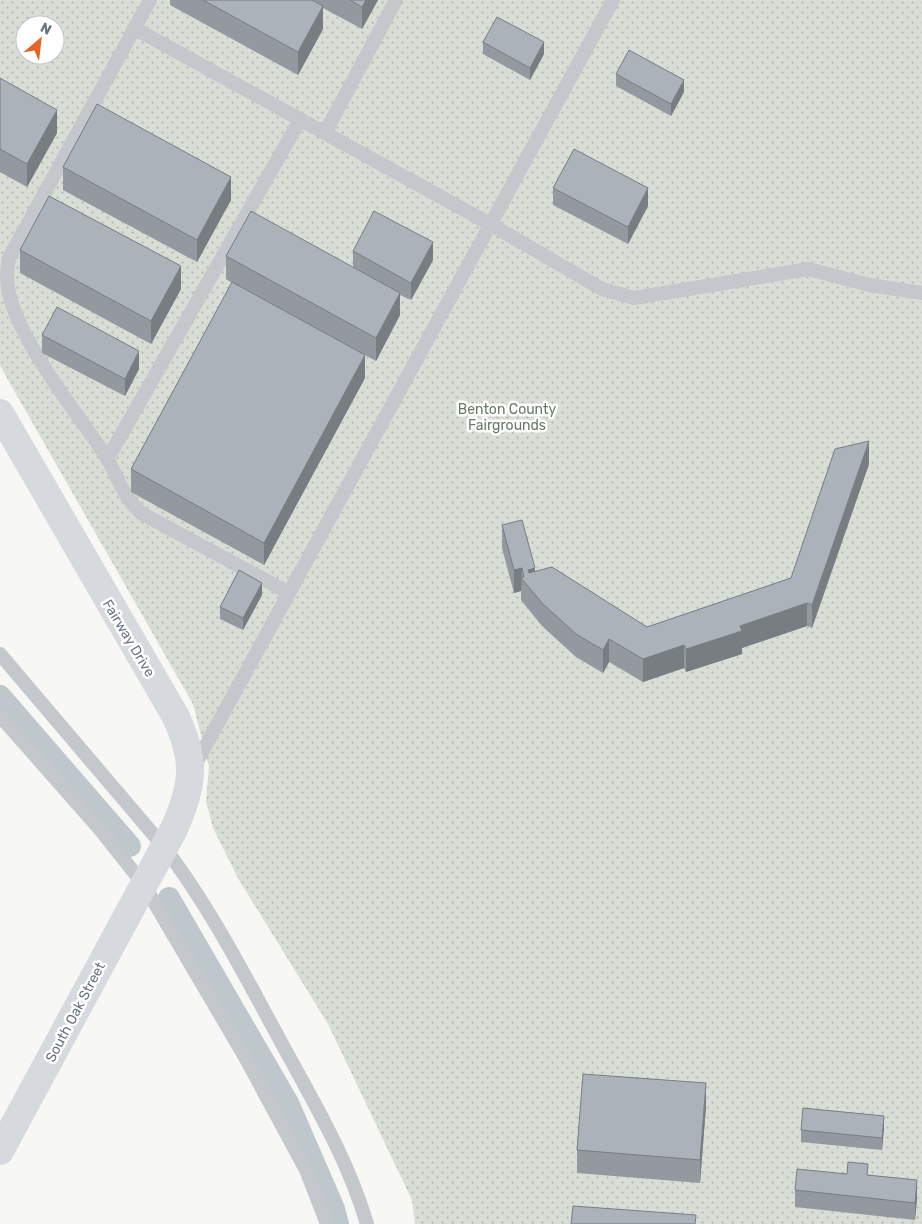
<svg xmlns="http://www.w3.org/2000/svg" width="922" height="1224" viewBox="0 0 922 1224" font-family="Rubik,sans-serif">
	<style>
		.green { fill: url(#green-dots); fill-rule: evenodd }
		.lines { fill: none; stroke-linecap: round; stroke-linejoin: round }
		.canal { stroke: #bdc7cc; stroke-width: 22 }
		.lane { stroke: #c4c7cb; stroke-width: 14 }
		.secondary { stroke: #d6dadf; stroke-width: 28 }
		.wall { fill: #93999f }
		.shaded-wall { fill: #787d82 }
		.building { fill: #abb2b9; stroke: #787d82 }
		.labels { text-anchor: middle; stroke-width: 5; stroke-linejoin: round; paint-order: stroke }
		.park-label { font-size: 14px; fill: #677c65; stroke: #fff }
		.street-label { font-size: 14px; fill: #667485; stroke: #fff }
	</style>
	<defs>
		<pattern id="green-dots" width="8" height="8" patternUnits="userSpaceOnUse" patternTransform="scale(1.25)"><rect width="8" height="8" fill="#d8ded5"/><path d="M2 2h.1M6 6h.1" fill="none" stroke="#b3b9b2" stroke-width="1.8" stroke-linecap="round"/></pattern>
	</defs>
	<rect width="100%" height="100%" fill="#f7f7f4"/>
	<!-- green -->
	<path class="green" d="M0 0H922V1224H415L412 1200 328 1024 239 880 213 828 206 801 209 767 193 704 0 366ZM25 25H55V55H25Z"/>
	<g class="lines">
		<!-- canal -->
		<g class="canal">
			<polyline points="0,696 130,846"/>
			<polyline points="169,898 288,1103 334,1209 338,1224"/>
		</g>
		<!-- lane -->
		<g class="lane">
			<path d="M150 0 9 258C8 264 7 271 7 277 7 327 75 410 103 452 118 474 119 492 141 513L289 593"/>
			<polyline points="134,28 490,224 602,289 634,298 808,269 870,285 922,293"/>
			<polyline points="325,133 396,0"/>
			<polyline points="105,454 112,451 300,120"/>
			<path d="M0 654 164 847C210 907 245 976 281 1042 313 1101 348 1159 367 1224"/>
			<polyline points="0,716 98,827 144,885 245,1057 306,1170 327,1224"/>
			<polyline points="194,767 613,0"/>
		</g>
		<!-- secondary -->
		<path class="secondary" d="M0 413 176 717C197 762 193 786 174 829L0 1151"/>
	</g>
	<!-- wall -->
	<g class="wall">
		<polygon points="170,0 378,0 362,29 323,8 323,29 298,75 170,5"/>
		<polygon points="483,42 544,54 530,80 483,54"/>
		<polygon points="616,74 684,92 671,116 616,86"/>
		<polygon points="0,78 57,133 27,187 0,172"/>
		<polygon points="63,167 231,200 197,262 63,190"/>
		<polygon points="553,188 648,206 628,244 553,205"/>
		<polygon points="20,250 181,289 151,344 20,273"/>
		<polygon points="353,251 433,260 411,300 400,295 400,315 376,361 326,334 365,378 264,565 131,492 131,469 232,283 226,279 226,256 353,267"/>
		<polygon points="42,335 139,369 125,396 42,353"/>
		<polygon points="869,464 812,628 807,626 742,648 742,654 686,672 684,668 643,682 609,662 603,673 576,657 542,626 521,600 521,591 514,593 502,548 502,525 535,571 647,627 791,578"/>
		<polygon points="262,595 243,630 220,619 220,607"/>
		<polygon points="706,1106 700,1183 577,1173 577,1150"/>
		<polygon points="884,1128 882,1150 801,1142 801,1130"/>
		<polygon points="847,1174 868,1175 917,1198 915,1220 795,1207 795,1190"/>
	</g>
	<!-- shaded-wall -->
	<g class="shaded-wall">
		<polygon points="366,0 378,0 362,29 362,7"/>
		<polygon points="323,6 323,29 298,75 298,52"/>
		<polygon points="544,42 544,54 530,80 530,68"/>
		<polygon points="684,80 684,92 671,116 671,104"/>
		<polygon points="57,110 57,133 27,187 27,164"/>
		<polygon points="231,177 231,200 197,262 197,240"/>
		<polygon points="648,188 648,206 628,244 628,227"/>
		<polygon points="433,242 433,260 411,300 411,283"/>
		<polygon points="181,266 181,289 151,344 151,321"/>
		<polygon points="400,293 400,315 376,361 376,338"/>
		<polygon points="139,351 139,369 125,396 125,379"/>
		<polygon points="365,355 365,378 264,565 264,543"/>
		<polygon points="869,441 869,464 812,628 812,605"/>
		<polygon points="522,568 521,591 514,593 514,570"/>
		<polygon points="535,568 535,591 528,570"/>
		<polygon points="262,583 262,595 243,630 243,618"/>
		<polygon points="807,603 807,626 742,648 742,654 686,672 686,649 740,626"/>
		<polygon points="609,639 609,662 603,673 603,650"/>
		<polygon points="684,645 684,668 643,682 643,659"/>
		<polygon points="706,1083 706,1106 700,1183 700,1160"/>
		<polygon points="884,1116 884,1128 882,1150 882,1138"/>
		<polygon points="917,1180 917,1198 915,1220 915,1203"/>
	</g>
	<!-- building -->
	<g class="building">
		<polygon points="203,0 312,0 323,6 298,52"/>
		<polygon points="350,0 366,0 362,7"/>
		<polygon points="497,17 544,42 530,68 483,42"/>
		<polygon points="629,50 684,80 671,104 616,74"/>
		<polygon points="0,78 57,110 27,164 0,149"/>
		<polygon points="97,104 231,177 197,240 63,167"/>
		<polygon points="574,149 648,188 628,227 553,188"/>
		<polygon points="49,196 181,266 151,321 20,250"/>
		<polygon points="251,211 400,293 376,338 226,256"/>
		<polygon points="374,211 433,242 411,283 353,251"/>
		<polygon points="232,282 365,355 264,543 131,469"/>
		<polygon points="57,307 139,351 125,379 42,335"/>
		<polygon points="869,441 812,605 807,603 740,626 742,631 686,649 684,645 643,659 609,639 603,650 576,634 542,603 521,578 524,577 522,568 514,570 502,525 522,520 535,568 528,570 529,573 552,567 647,627 791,578 835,449"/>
		<polygon points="239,570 262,583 243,618 220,607"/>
		<polygon points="583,1074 706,1083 700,1160 577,1150"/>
		<polygon points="803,1108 884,1116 882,1138 801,1130"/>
		<polygon points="848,1162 868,1164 867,1175 917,1180 915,1203 795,1190 797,1169 847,1174"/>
		<polygon points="573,1206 696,1215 695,1224 571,1224"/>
	</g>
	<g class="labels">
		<!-- park labels -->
		<g class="park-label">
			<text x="507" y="414">Benton County<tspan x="507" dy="16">Fairgrounds</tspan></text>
		</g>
		<!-- street labels -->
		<g class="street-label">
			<text transform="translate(129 638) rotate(59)" y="5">Fairway Drive</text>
			<text transform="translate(75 1012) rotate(-62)" y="5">South Oak Street</text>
		</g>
	</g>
	<!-- north arrow -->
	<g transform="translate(40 40) rotate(28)"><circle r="24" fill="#ffffff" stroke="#c2c7ce"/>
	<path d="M0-4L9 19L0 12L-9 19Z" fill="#e56425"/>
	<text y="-8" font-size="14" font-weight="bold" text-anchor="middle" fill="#667485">N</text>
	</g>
</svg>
